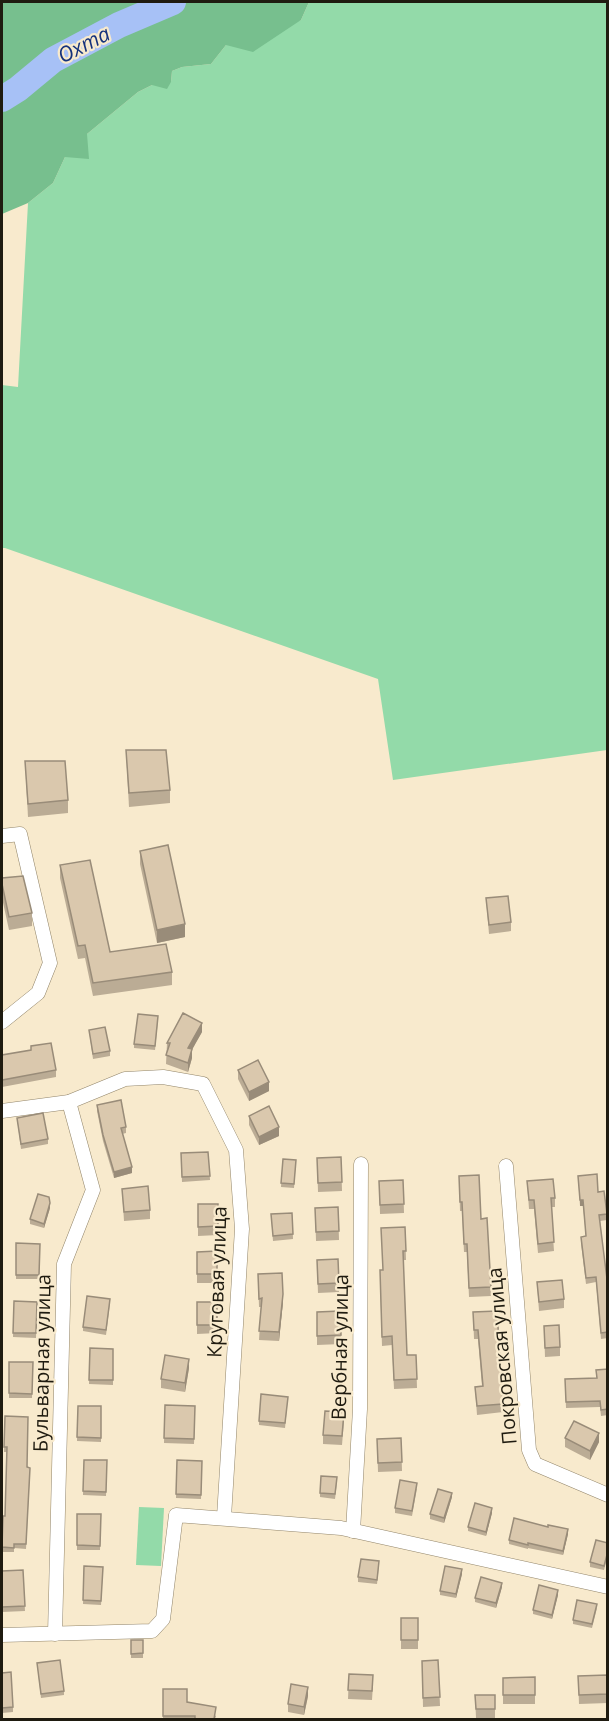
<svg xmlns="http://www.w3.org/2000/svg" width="609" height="1721" viewBox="0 0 609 1721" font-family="'Open Sans',sans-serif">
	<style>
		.green { fill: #93daa9 }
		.forest { fill: #77bf8e }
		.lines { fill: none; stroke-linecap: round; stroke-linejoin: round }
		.river { stroke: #a7c1f6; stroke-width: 26 }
		.minor-casing { stroke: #92856a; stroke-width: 15 }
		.minor { stroke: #fff; stroke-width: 14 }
		.wall { fill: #bbac95 }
		.shaded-wall { fill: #998c79 }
		.building { fill: #dac8ad; stroke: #998c79; stroke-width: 1.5 }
		.labels { text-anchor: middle; stroke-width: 4.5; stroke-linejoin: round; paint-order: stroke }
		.street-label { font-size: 20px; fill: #1f1b10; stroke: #f8eacd }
		.water-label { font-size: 21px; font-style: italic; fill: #15327c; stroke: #f8eacd }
	</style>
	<rect width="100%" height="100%" fill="#f8eacd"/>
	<!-- green -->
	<g class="green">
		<polygon points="309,2 607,2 607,750 393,780 378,679 5,548 2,548 2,385 18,387 28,203 53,183 65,157 87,134 138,92 152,85 171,82 172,71 182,67 211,64 226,45 301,20"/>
		<polygon points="139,1507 164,1508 161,1566 136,1565"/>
	</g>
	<!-- forest -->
	<polygon class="forest" points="2,2 309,2 301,20 253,52 226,45 211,64 182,67 172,71 171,82 167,89 152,85 138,92 87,134 89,159 65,157 53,183 28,203 2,214"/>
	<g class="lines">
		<!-- river -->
		<polyline class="river" points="2,99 18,89 53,60 119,25 173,2"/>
		<defs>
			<g id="minor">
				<polyline points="2,836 20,834 50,963 38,993 2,1022"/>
				<polyline points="2,1111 69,1102 125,1079 163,1077 203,1084 236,1150 242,1229 224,1517"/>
				<polyline points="506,1166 529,1450 535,1464 608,1495"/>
				<polyline points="353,1531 360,1409 361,1164"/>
				<polyline points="55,1634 64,1264 93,1190 69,1102"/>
				<polyline points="2,1635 152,1631 163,1619 176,1515 341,1528 608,1587"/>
			</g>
		</defs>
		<!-- minor casing -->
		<use href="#minor" class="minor-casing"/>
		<!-- minor -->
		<use href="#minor" class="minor"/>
	</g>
	<!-- wall -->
	<g class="wall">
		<polygon points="126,750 170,790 170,803 129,807"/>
		<polygon points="25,761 68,800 68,813 28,817"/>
		<polygon points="140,851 185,937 157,943 140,864"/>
		<polygon points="60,865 110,952 172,972 172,985 93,996 85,958 78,959 60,878"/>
		<polygon points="2,878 32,913 32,926 9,930 2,898"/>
		<polygon points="486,898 511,922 511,931 489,934"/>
		<polygon points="158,1020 155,1050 134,1048 134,1044"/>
		<polygon points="89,1030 110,1051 110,1056 93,1059"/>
		<polygon points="202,1032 192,1049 192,1058 188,1072 166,1064 167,1043"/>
		<polygon points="31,1046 56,1070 56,1077 2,1087 2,1055 31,1050"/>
		<polygon points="238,1070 269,1091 249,1101 238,1079"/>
		<polygon points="97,1105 126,1127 126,1133 122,1134 132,1173 114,1178 103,1141 97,1111"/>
		<polygon points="249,1116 279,1136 259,1145 249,1125"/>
		<polygon points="17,1118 48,1139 48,1144 21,1149"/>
		<polygon points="208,1152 210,1180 182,1182 181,1153"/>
		<polygon points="341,1157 342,1191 318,1192 317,1158"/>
		<polygon points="283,1159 296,1160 294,1188 281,1187"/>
		<polygon points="459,1176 481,1219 491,1287 491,1296 469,1297 467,1252 464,1252 462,1211 460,1211"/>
		<polygon points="578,1176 598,1192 607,1214 607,1220 600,1221 608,1287 608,1338 601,1339 596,1282 586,1284 581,1243 581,1237 586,1236 583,1206 580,1206"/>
		<polygon points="403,1180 404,1213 380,1214 379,1181"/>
		<polygon points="527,1181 555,1198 555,1207 551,1207 554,1251 538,1253 534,1209 529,1209"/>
		<polygon points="122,1189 150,1210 150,1219 124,1221"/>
		<polygon points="198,1204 218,1204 218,1235 198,1236"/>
		<polygon points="338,1207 339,1240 316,1241 315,1208"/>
		<polygon points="50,1208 44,1228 30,1224 30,1219"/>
		<polygon points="292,1213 293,1239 273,1241 271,1214"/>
		<polygon points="405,1227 406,1260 403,1260 407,1355 416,1355 417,1388 394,1389 392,1345 382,1346 380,1279 383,1270"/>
		<polygon points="16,1243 40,1244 39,1279 16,1279"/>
		<polygon points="217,1251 217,1283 197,1283 197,1252"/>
		<polygon points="338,1259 339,1292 318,1293 317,1260"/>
		<polygon points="258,1274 283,1302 279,1341 259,1340 261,1307 259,1307"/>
		<polygon points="537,1282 564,1299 564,1308 539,1311"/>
		<polygon points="14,1301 37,1302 36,1338 13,1337"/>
		<polygon points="197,1302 217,1302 217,1333 197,1334"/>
		<polygon points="110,1303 106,1335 83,1331 83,1327"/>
		<polygon points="340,1311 341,1344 317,1345 317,1312"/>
		<polygon points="473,1312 503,1404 503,1412 477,1415 475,1387 482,1386 478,1339 474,1339"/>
		<polygon points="544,1326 560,1347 560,1356 545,1357"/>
		<polygon points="90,1348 113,1349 113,1385 89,1384"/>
		<polygon points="9,1362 33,1362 32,1398 9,1398"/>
		<polygon points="189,1368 185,1392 161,1388 161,1379"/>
		<polygon points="608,1369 608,1415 601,1416 600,1407 566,1408 565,1379 597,1378 596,1370"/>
		<polygon points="288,1397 285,1428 259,1425 259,1421"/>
		<polygon points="165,1405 195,1406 194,1444 164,1443"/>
		<polygon points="78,1406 101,1406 101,1442 77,1441"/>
		<polygon points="5,1416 30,1472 26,1549 14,1548 14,1552 2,1552 3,1516 5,1516 7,1452 4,1452"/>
		<polygon points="344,1421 342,1445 323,1444 323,1435"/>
		<polygon points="401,1438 402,1471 378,1472 377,1439"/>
		<polygon points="565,1438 599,1442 590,1460 565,1447"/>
		<polygon points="84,1460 107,1460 106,1496 83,1495"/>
		<polygon points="177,1460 202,1461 201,1499 176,1498"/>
		<polygon points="337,1482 335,1499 320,1497 320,1493"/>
		<polygon points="417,1488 412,1516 395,1513 395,1508"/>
		<polygon points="452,1497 444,1523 430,1519 430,1514"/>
		<polygon points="492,1513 486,1536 468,1531 468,1527"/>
		<polygon points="77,1514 101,1514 100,1550 77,1550"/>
		<polygon points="568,1534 563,1555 528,1548 528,1549 509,1544 509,1540"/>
		<polygon points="608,1543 608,1555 604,1570 590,1567 590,1562"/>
		<polygon points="379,1565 377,1584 358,1582 358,1577"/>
		<polygon points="84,1566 103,1567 101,1605 83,1604"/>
		<polygon points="23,1570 25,1611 2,1612 2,1571"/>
		<polygon points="462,1574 456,1598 440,1595 440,1591"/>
		<polygon points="502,1587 496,1608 475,1602 475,1598"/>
		<polygon points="558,1595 552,1619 533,1614 533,1610"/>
		<polygon points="597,1608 592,1628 573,1624 573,1620"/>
		<rect x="401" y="1618" width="17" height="31"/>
		<rect x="131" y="1640" width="12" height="18"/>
		<polygon points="438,1660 440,1706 423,1707 422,1661"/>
		<polygon points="37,1663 64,1691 64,1695 41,1698"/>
		<polygon points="2,1673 13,1707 13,1712 2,1713"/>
		<polygon points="349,1674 373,1684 372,1700 348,1699"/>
		<polygon points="607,1675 608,1703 579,1704 578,1676"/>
		<polygon points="535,1677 535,1704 503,1704 503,1678"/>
		<polygon points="163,1689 216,1716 215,1719 163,1719"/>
		<polygon points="475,1695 495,1695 495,1718 476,1718"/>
		<polygon points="308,1696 304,1715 288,1712 288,1704"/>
	</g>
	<!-- shaded-wall -->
	<g class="shaded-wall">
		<polygon points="185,924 185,937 157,943 157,930"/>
		<polygon points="202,1023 202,1032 188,1057 188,1048"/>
		<polygon points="192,1049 192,1058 188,1072 188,1063"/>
		<polygon points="269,1082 269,1091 249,1101 249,1092"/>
		<polygon points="279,1127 279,1136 259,1145 259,1137"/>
		<polygon points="132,1167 132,1173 114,1178 114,1172"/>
		<rect x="580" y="1200" width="3" height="6"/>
		<polygon points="50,1203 50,1208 44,1228 44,1224"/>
		<polygon points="283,1294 283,1302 279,1341 279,1332"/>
		<polygon points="189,1359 189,1368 185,1392 185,1383"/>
		<polygon points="599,1433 599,1442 590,1460 590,1451"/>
		<polygon points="452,1493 452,1497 444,1523 444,1518"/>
		<polygon points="492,1508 492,1513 486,1536 486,1532"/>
		<polygon points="568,1529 568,1534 563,1555 563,1551"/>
		<polygon points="462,1569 462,1574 456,1598 456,1594"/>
		<polygon points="502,1583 502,1587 496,1608 496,1603"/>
		<polygon points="558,1590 558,1595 552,1619 552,1615"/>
		<polygon points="308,1687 308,1696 304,1715 304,1707"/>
	</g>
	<!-- building -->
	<g class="building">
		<polygon points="126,750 166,750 170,790 129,793"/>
		<polygon points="25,761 65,761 68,800 28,804"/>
		<polygon points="168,845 185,924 157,930 140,851"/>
		<polygon points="90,860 110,952 166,944 172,972 93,983 85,945 78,946 60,865"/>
		<polygon points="23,876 32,913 9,917 2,884 2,878"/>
		<polygon points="508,896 511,922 489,925 486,898"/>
		<polygon points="183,1013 202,1023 188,1048 192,1049 188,1063 166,1055 170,1043 167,1043"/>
		<polygon points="138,1014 158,1016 155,1046 134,1044"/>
		<polygon points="105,1027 110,1051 93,1054 89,1030"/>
		<polygon points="51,1043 56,1070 2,1080 2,1055 31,1050 31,1046"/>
		<polygon points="258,1060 269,1082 249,1092 238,1070"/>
		<polygon points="121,1100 126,1127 121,1128 132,1167 114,1172 103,1135 97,1105"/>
		<polygon points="269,1106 279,1127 259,1137 249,1116"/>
		<polygon points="43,1113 48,1139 21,1144 17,1118"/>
		<polygon points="208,1152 210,1176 182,1177 181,1153"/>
		<polygon points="341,1157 342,1182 318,1183 317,1158"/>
		<polygon points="283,1159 296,1160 294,1184 281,1183"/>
		<polygon points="597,1174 598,1192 604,1191 607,1214 599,1215 608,1287 608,1332 601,1333 596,1277 586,1278 581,1237 586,1236 583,1200 580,1200 578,1176"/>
		<polygon points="479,1175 481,1219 487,1218 491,1287 469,1288 467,1244 464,1244 462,1202 460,1202 459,1176"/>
		<polygon points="553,1179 555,1198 551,1198 554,1242 538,1244 534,1200 529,1200 527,1181"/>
		<polygon points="403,1180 404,1204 380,1205 379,1181"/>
		<polygon points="148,1186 150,1210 124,1212 122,1189"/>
		<polygon points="38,1194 49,1197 50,1203 44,1224 30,1219"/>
		<polygon points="198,1204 218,1204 218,1226 198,1227"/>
		<polygon points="338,1207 339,1231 316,1232 315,1208"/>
		<polygon points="292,1213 293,1234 273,1236 271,1214"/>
		<polygon points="405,1227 406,1251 403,1251 407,1355 416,1355 417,1379 394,1380 392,1336 382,1337 380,1270 383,1270 381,1228"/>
		<polygon points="16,1243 40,1244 39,1275 16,1275"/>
		<polygon points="217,1251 217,1274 197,1274 197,1252"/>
		<polygon points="338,1259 339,1283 318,1284 317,1260"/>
		<polygon points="282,1273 283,1294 279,1332 259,1331 262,1298 259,1299 258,1274"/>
		<polygon points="562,1280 564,1299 539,1302 537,1282"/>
		<polygon points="87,1296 110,1299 106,1330 83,1327"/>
		<polygon points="14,1301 37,1302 36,1333 13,1333"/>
		<rect x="197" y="1302" width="20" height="23"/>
		<polygon points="340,1311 341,1335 317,1336 317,1312"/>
		<polygon points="497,1311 503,1404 477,1406 475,1387 483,1386 478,1330 474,1330 473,1312"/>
		<polygon points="559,1325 560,1347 545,1348 544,1326"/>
		<polygon points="90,1348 113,1349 113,1380 89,1380"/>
		<polygon points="165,1355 189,1359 185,1383 161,1379"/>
		<polygon points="9,1362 33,1362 32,1394 9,1393"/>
		<polygon points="608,1369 608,1409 601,1410 600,1401 566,1402 565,1379 597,1378 596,1370"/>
		<polygon points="261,1394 288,1397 285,1423 259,1421"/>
		<polygon points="165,1405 195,1406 194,1439 164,1438"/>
		<polygon points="78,1406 101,1406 101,1438 77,1437"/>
		<polygon points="325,1411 344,1412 342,1436 323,1435"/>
		<polygon points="5,1416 28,1417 27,1467 30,1468 26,1544 14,1544 14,1548 2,1547 3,1516 5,1516 7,1447 4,1447"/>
		<polygon points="574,1421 599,1433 590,1451 565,1438"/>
		<polygon points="401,1438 402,1462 378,1463 377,1439"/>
		<polygon points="84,1460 107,1460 106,1492 83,1491"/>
		<polygon points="177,1460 202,1461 201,1495 176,1494"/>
		<polygon points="321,1476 337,1477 335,1494 320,1493"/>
		<polygon points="400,1480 417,1483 412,1511 395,1508"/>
		<polygon points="438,1489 452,1493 444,1518 430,1514"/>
		<polygon points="475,1503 492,1508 486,1532 468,1527"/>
		<polygon points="77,1514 101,1514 100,1546 77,1545"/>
		<polygon points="514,1518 548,1527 548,1525 568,1529 563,1551 528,1543 528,1545 509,1540"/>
		<polygon points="596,1540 608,1543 608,1551 604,1566 590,1562"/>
		<polygon points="361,1559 379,1561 377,1580 358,1577"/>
		<polygon points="84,1566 103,1567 101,1601 83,1600"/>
		<polygon points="445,1566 462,1569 456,1594 440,1591"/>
		<polygon points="23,1570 25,1606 2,1607 2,1571"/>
		<polygon points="481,1577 502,1583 496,1603 475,1598"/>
		<polygon points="539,1585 558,1590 552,1615 533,1610"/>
		<polygon points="577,1600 597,1604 592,1624 573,1620"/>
		<rect x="401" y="1618" width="17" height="22"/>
		<polygon points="131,1640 143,1640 143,1653 131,1654"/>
		<polygon points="60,1660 64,1691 41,1694 37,1663"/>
		<polygon points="438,1660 440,1697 423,1698 422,1661"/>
		<polygon points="11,1672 13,1707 2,1708 2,1673"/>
		<polygon points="349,1674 373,1675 372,1691 348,1690"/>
		<polygon points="607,1675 608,1694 579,1695 578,1676"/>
		<polygon points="535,1677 535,1695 503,1695 503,1678"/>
		<polygon points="291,1684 308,1687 304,1707 288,1704"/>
		<polygon points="163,1689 187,1689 187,1702 216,1707 214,1719 195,1719 195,1716 163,1716"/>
		<polygon points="475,1695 495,1695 495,1709 476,1709"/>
	</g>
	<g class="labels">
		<!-- street labels -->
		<g class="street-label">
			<text transform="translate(217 1282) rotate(-88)" y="7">Круговая улица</text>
			<text transform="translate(340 1347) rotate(-89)" y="7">Вербная улица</text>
			<text transform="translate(502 1356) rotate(-95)" y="7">Покровская улица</text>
			<text transform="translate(42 1363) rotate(-89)" y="7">Бульварная улица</text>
		</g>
		<!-- water labels -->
		<g class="water-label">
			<text transform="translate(84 45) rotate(-27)" y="7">Охта</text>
		</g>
	</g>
	<!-- border -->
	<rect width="609" height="1721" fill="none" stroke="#1f1b10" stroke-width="6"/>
</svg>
